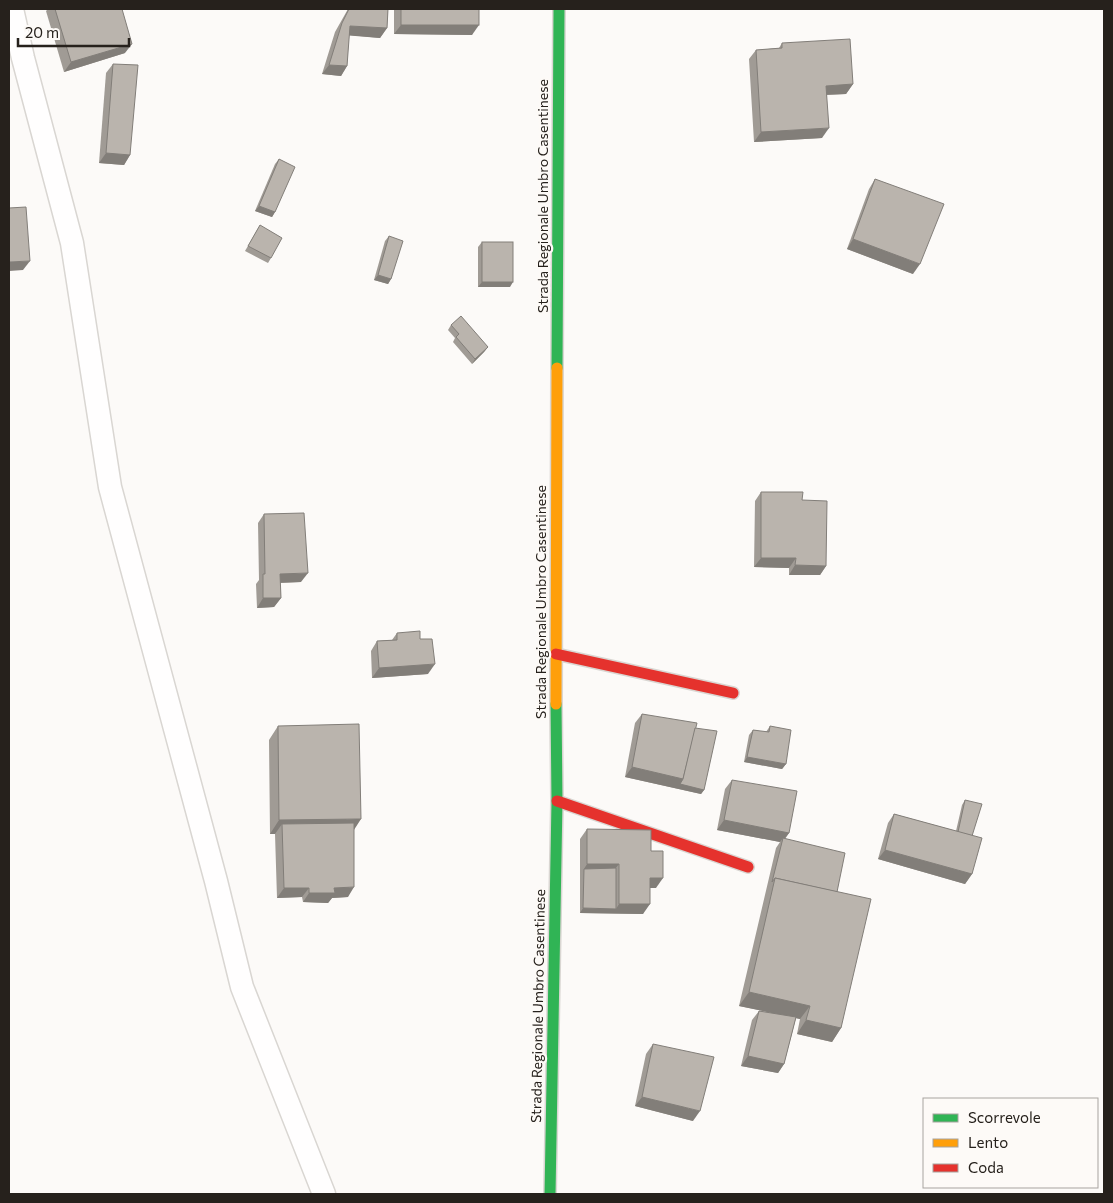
<svg xmlns="http://www.w3.org/2000/svg" width="1113" height="1203" viewBox="0 0 1113 1203" font-family="Commissioner,sans-serif">
	<style>
		.lines { fill: none; stroke-linecap: round; stroke-linejoin: round }
		.lane-casing { stroke: #d9d6d2; stroke-width: 25 }
		.fast-casing { stroke: #d9d6d2; stroke-width: 14 }
		.slow-casing { stroke: #d9d6d2; stroke-width: 14 }
		.jam-casing { stroke: #d9d6d2; stroke-width: 14 }
		.lane { stroke: #fffefe; stroke-width: 22 }
		.fast { stroke: #30b455; stroke-width: 11 }
		.slow { stroke: #ff9f0a; stroke-width: 11 }
		.jam { stroke: #e5322d; stroke-width: 11 }
		.wall { fill: #a09b95 }
		.shaded-wall { fill: #827e79 }
		.building { fill: #bab4ad; stroke: #827e79 }
		.labels { text-anchor: middle; stroke-width: 4.5; stroke-linejoin: round; paint-order: stroke }
		.street-label { font-size: 14px; fill: #26211c; stroke: #fdfaf7 }
	</style>
	<rect width="100%" height="100%" fill="#fcfaf8"/>
	<g class="lines">
		<defs>
			<polyline id="lane" points="12,9 23,58 72,243 110,487 216,881 242,987 324,1194"/>
			<g id="fast">
				<polyline points="557,368 559,9"/>
				<polyline points="550,1194 557,801 556,704"/>
			</g>
			<polyline id="slow" points="556,704 557,368"/>
			<g id="jam">
				<polyline points="556,654 733,693"/>
				<polyline points="557,801 748,867"/>
			</g>
		</defs>
		<!-- lane casing -->
		<use href="#lane" class="lane-casing"/>
		<!-- fast casing -->
		<use href="#fast" class="fast-casing"/>
		<!-- slow casing -->
		<use href="#slow" class="slow-casing"/>
		<!-- jam casing -->
		<use href="#jam" class="jam-casing"/>
		<!-- lane -->
		<use href="#lane" class="lane"/>
		<!-- fast -->
		<use href="#fast" class="fast"/>
		<!-- slow -->
		<use href="#slow" class="slow"/>
		<!-- jam -->
		<use href="#jam" class="jam"/>
	</g>
	<!-- wall -->
	<g class="wall">
		<polygon points="48,9 122,9 125,53 64,72 46,11"/>
		<polygon points="348,9 479,9 472,35 394,34 394,10 388,10 387,28 380,38 349,35 347,66 341,76 322,74 335,32"/>
		<polygon points="782,43 853,84 846,94 827,95 822,138 754,142 749,59 756,50 779,48"/>
		<polygon points="113,64 130,155 124,165 99,163 106,73"/>
		<polygon points="279,159 275,212 272,217 255,211 275,164"/>
		<polygon points="875,179 913,274 847,249 869,189"/>
		<polygon points="260,225 271,258 268,263 245,251"/>
		<polygon points="389,236 391,279 388,284 374,280 385,241"/>
		<polygon points="482,242 510,287 478,287 478,247"/>
		<polygon points="451,325 488,347 484,352 472,364 453,342 455,338 448,330"/>
		<polygon points="761,492 802,500 826,566 820,575 789,575 789,568 754,567 755,501"/>
		<polygon points="264,514 301,582 280,583 281,598 274,607 257,608 256,584 259,580 258,523"/>
		<polygon points="397,633 420,639 428,674 372,678 371,651 377,641 392,640"/>
		<polygon points="642,714 695,728 704,790 701,794 625,777 635,723"/>
		<polygon points="278,726 354,830 348,897 332,898 328,903 303,902 302,897 277,898 275,834 270,834 269,740"/>
		<polygon points="770,726 786,764 782,769 744,762 749,735 753,730 766,732"/>
		<polygon points="732,780 789,833 785,839 837,891 841,1028 832,1042 797,1034 800,1019 796,1018 784,1064 778,1073 741,1066 752,1020 759,1011 774,1013 739,1006 776,848 780,842 717,830 725,789"/>
		<polygon points="965,800 972,836 972,874 965,884 878,859 888,823 894,814 956,831 962,805"/>
		<polygon points="587,829 651,851 656,888 650,888 643,914 580,913 580,839"/>
		<polygon points="653,1044 693,1121 635,1106 646,1054"/>
	</g>
	<!-- shaded-wall -->
	<g class="shaded-wall">
		<polygon points="401,25 479,25 472,35 394,34"/>
		<polygon points="350,26 387,28 380,38 343,35"/>
		<polygon points="132,44 125,53 64,72 71,62"/>
		<polygon points="329,65 347,66 341,76 322,74"/>
		<polygon points="853,84 846,94 819,95 826,86"/>
		<polygon points="829,128 822,138 754,142 761,132"/>
		<polygon points="106,153 130,155 124,165 99,163"/>
		<polygon points="259,206 275,212 272,217 255,211"/>
		<polygon points="853,239 920,264 913,274 847,249"/>
		<polygon points="30,261 23,270 9,271 9,262"/>
		<polygon points="378,275 391,279 388,284 374,280"/>
		<polygon points="482,282 513,282 510,287 478,287"/>
		<polygon points="488,347 484,352 472,364 475,359"/>
		<polygon points="761,558 796,558 789,568 754,567"/>
		<polygon points="795,565 826,566 820,575 789,575"/>
		<polygon points="308,573 301,582 273,583 280,574"/>
		<polygon points="263,598 281,598 274,607 257,608"/>
		<polygon points="435,664 428,674 372,678 379,668"/>
		<polygon points="747,757 786,764 782,769 744,762"/>
		<polygon points="632,767 683,779 704,790 701,794 625,777"/>
		<polygon points="357,819 361,819 352,833 282,824 275,834 270,834 279,820"/>
		<polygon points="724,820 789,833 782,842 783,838 780,842 717,830"/>
		<polygon points="885,850 972,874 965,884 878,859"/>
		<polygon points="587,864 619,864 612,873 584,869"/>
		<polygon points="650,878 663,878 656,888 643,888"/>
		<polygon points="354,887 348,897 332,898 328,903 303,902 309,893 334,888"/>
		<polygon points="284,888 309,888 302,897 277,898"/>
		<polygon points="619,904 650,904 643,914 580,913 583,908 616,909"/>
		<polygon points="749,992 810,1006 800,1019 739,1006"/>
		<polygon points="806,1020 841,1028 832,1042 797,1034"/>
		<polygon points="748,1056 784,1064 778,1073 741,1066"/>
		<polygon points="642,1097 700,1111 693,1121 635,1106"/>
	</g>
	<!-- building -->
	<g class="building">
		<polygon points="55,9 122,9 132,44 71,62"/>
		<polygon points="349,9 388,9 387,28 350,26 347,66 329,65 342,23"/>
		<rect x="401" y="9" width="78" height="16"/>
		<polygon points="850,39 853,84 826,86 829,128 761,132 756,50 782,48 782,43"/>
		<polygon points="113,64 138,65 130,155 106,153"/>
		<polygon points="279,159 295,167 275,212 259,206"/>
		<polygon points="875,179 944,204 920,264 853,239"/>
		<polygon points="26,207 30,261 9,262 9,208"/>
		<polygon points="260,225 282,238 271,258 248,246"/>
		<polygon points="389,236 403,241 391,279 378,275"/>
		<rect x="482" y="242" width="31" height="40"/>
		<polygon points="461,316 488,347 475,359 456,337 459,334 451,325"/>
		<polygon points="761,492 803,492 802,500 827,501 826,566 795,565 796,558 761,558"/>
		<polygon points="304,513 308,573 280,574 281,598 263,598 263,574 265,574 264,514"/>
		<polygon points="420,631 420,639 432,639 435,664 379,668 377,641 397,640 397,633"/>
		<polygon points="642,714 697,723 683,779 632,767"/>
		<polygon points="359,724 361,819 357,819 279,820 278,726"/>
		<polygon points="770,726 791,730 786,764 747,757 753,730 769,732"/>
		<polygon points="695,728 717,731 704,790 680,784 683,779"/>
		<polygon points="732,780 797,791 789,833 724,820"/>
		<polygon points="965,800 982,804 972,836 958,832"/>
		<polygon points="894,814 982,838 972,874 885,850"/>
		<polygon points="354,823 354,887 334,888 335,893 309,893 309,888 284,888 282,824"/>
		<polygon points="587,829 651,830 651,851 663,851 663,878 650,878 650,904 619,904 619,864 587,864"/>
		<polygon points="783,838 845,853 837,892 775,878 772,882"/>
		<polygon points="616,868 616,909 583,908 584,869"/>
		<polygon points="775,878 871,899 841,1028 806,1020 810,1006 749,992"/>
		<polygon points="759,1011 796,1017 784,1064 748,1056"/>
		<polygon points="653,1044 714,1057 700,1111 642,1097"/>
	</g>
	<g class="labels">
		<!-- street labels -->
		<g class="street-label">
			<text transform="translate(543 196) rotate(-90)" y="5">Strada Regionale Umbro Casentinese</text>
			<text transform="translate(541 602) rotate(-90)" y="5">Strada Regionale Umbro Casentinese</text>
			<text transform="translate(538 1006) rotate(-89)" y="5">Strada Regionale Umbro Casentinese</text>
		</g>
	</g>
	<!-- border -->
	<rect width="1113" height="1203" fill="none" stroke="#26211c" stroke-width="20"/>
	<!-- legend -->
	<rect x="923" y="1098" width="175" height="90" fill="#fdfaf7" stroke="#a7a39f"/>
	<rect x="933" y="1114" width="25" height="8" fill="#30b455" stroke="#a7a39f"/>
	<text x="968" y="1123" font-size="15" fill="#26211c">Scorrevole</text>
	<rect x="933" y="1139" width="25" height="8" fill="#ff9f0a" stroke="#a7a39f"/>
	<text x="968" y="1148" font-size="15" fill="#26211c">Lento</text>
	<rect x="933" y="1164" width="25" height="8" fill="#e5322d" stroke="#a7a39f"/>
	<text x="968" y="1173" font-size="15" fill="#26211c">Coda</text>
	<!-- scale -->
	<path d="M18 38v8h111v-8" fill="none" stroke="#26211c" stroke-width="2.5"/>
	<text x="25" y="38" font-size="15" fill="#26211c" stroke="#fdfaf7" stroke-width="4" paint-order="stroke">20 m</text>
</svg>
